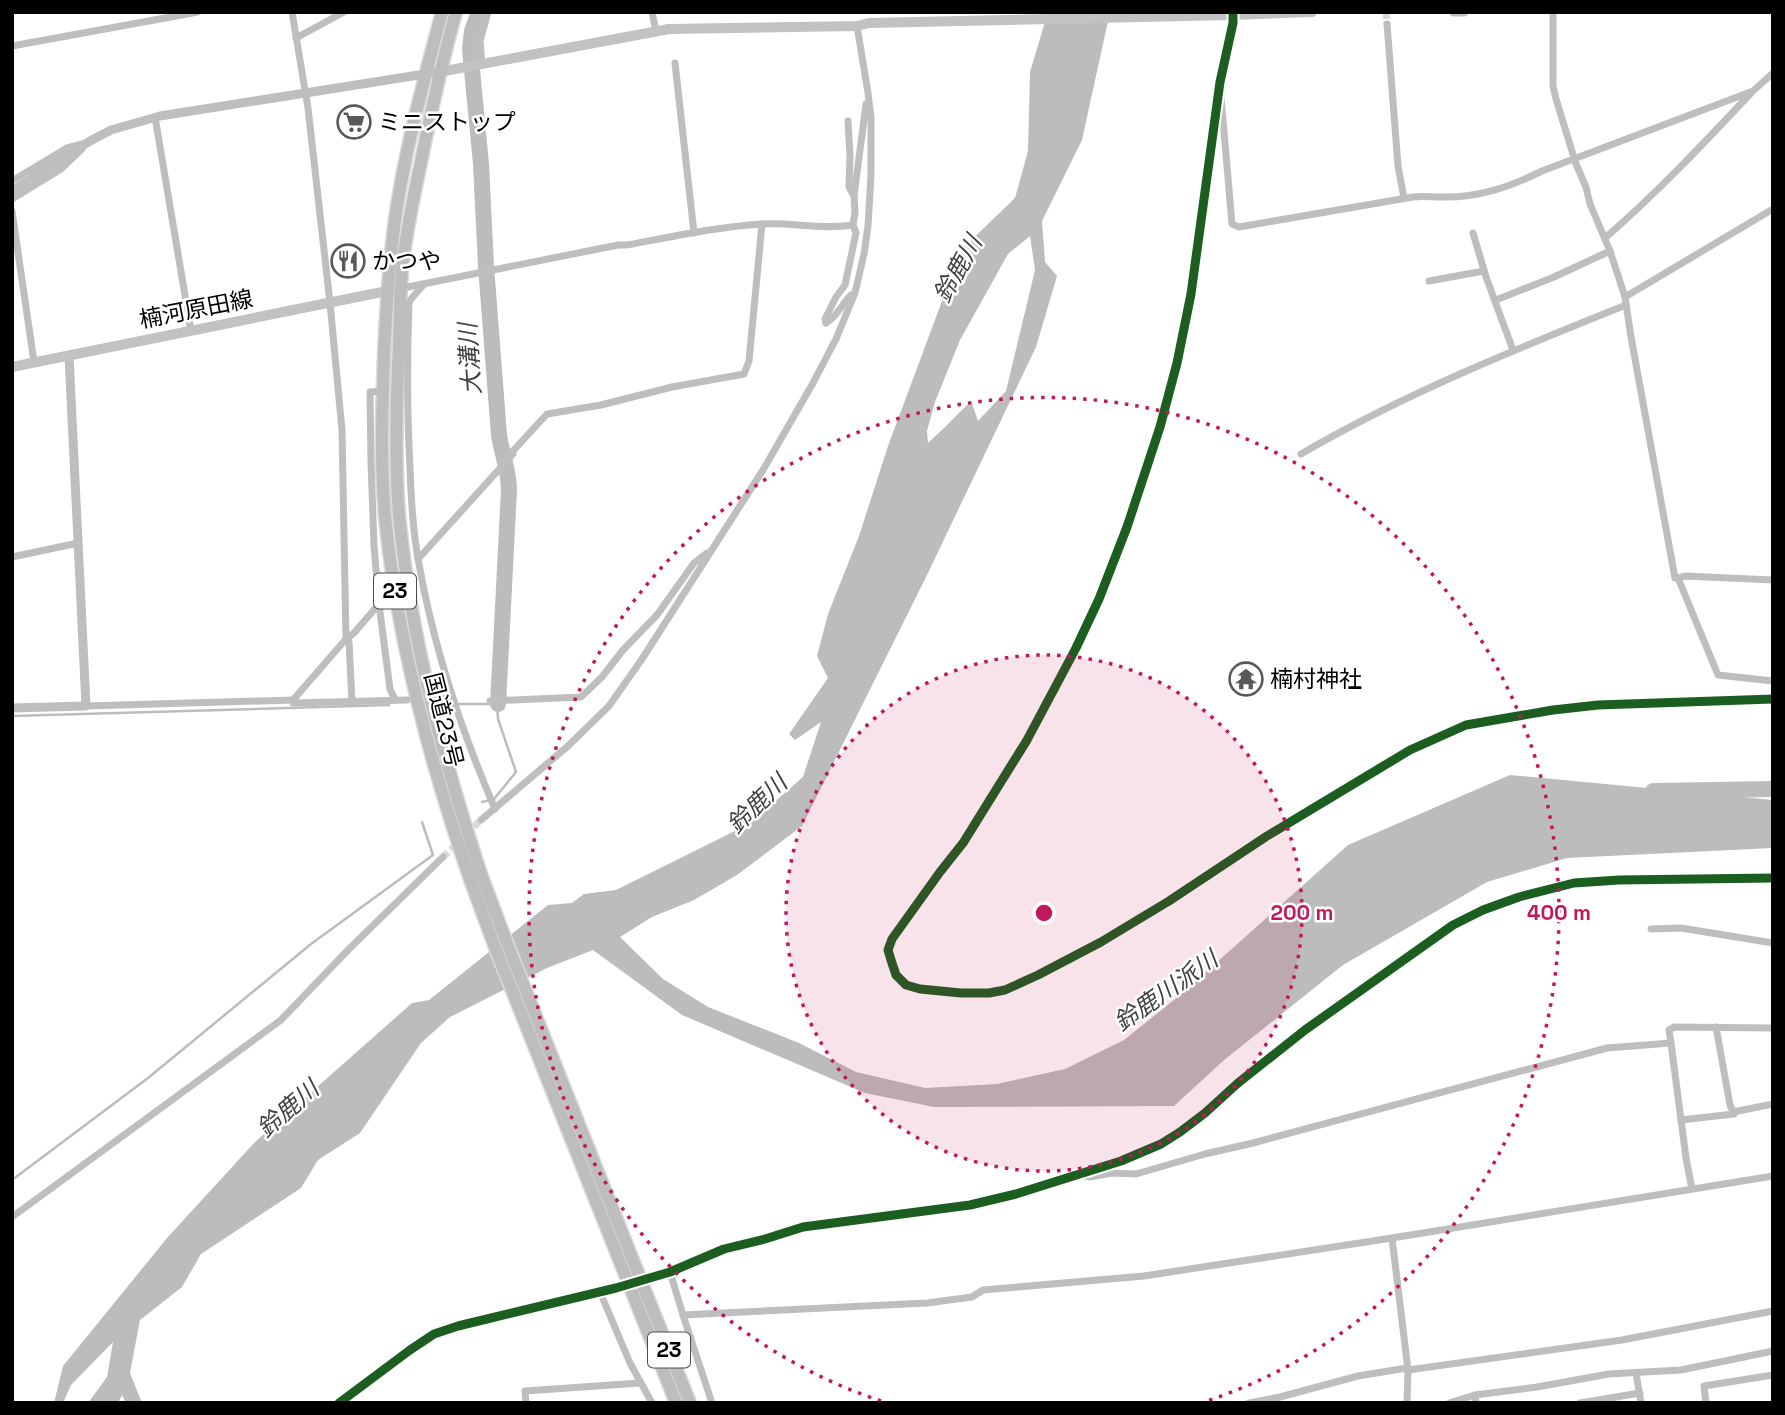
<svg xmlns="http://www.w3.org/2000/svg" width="1785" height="1415" viewBox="0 0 1785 1415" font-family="'Space Grotesk','Noto Sans JP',sans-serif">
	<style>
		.water { fill: #bcbcbc; fill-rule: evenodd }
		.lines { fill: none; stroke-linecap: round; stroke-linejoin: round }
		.stream { stroke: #bcbcbc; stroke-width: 2.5 }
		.river { stroke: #bcbcbc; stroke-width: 16 }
		.minor-tunnel { stroke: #d9d9d9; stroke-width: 7; stroke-dasharray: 7 3.5; stroke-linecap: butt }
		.trunk-casing { stroke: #dbdbdb; stroke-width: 15 }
		.minor { stroke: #bebebe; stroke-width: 7 }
		.tertiary { stroke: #bebebe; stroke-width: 9 }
		.secondary { stroke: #c2c2c2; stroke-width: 10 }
		.trunk { stroke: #bdbdbd; stroke-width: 12 }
		.trunk-bridge-casing { stroke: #dbdbdb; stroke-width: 15; stroke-linecap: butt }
		.trunk-bridge { stroke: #bdbdbd; stroke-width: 12 }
		.cycleway-casing { stroke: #fff; stroke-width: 13 }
		.cycleway { stroke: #1b5e20; stroke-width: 9 }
		.ring { fill: none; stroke: #c2185b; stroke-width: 3.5; stroke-dasharray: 3.5 7 }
		.labels { text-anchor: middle; stroke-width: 5; stroke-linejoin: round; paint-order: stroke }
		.shield { fill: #fff; stroke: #4c4c4c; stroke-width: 2 }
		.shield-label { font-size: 21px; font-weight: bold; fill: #000 }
		.poi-label { font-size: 23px; fill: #000; stroke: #fff; text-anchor: start }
		.street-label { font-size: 23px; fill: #000; stroke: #fff }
		.water-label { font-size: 24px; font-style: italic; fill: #414141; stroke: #fff }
		.centre { fill: #c2185b; stroke: #fff; stroke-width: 3.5 }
		.ring-label { font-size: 21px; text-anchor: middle; font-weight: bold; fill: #c2185b; stroke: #fff; stroke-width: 5; stroke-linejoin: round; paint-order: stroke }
	</style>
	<rect width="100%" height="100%" fill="#fff"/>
	<!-- water -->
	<path class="water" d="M1048 12H1110L1082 140 1042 221 1045 262 1057 276 1036 347 926 577 802 826 737 875 694 900 652 917 620 937 663 979 708 1007 799 1043 856 1072 925 1088 997 1084 1065 1069 1124 1040 1179 996 1348 845 1510 775 1773 800V848L1567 858 1487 882 1343 965 1223 1061 1174 1106 934 1107 865 1093 682 1015 593 950 547 968 450 1017 421 1043 360 1133 318 1160 301 1188 201 1254 182 1287 140 1320 130 1373 142 1403H126L122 1395 118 1403H88L107 1377 113 1342 71 1385 63 1403H54L63 1366 167 1238 255 1142 412 1003 429 1000 548 905 572 903 584 894 616 890 749 824 803 777 821 722 795 740 789 734 828 678 817 656 828 614 859 536 888 446 961 250 1015 198 1028 151 1030 72ZM1030 236 1035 270 1006 391 978 421 971 401 943 429 928 443 927 431 935 402 960 340 1008 254Z"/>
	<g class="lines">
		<!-- stream -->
		<g class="stream">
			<polyline points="458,704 490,704"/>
			<polyline points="438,705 452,704"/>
			<polyline points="12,716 389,705"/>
			<polyline points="482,802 494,799 516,772 498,719 497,704"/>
			<polyline points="12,1180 148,1078 311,944 433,855 422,822"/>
		</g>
		<!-- river -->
		<g class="river">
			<path d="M479 12 472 31 470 49 481 164 486 266 499 435C502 454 509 472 509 490L498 704"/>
			<polyline points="1653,791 1773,789"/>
		</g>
		<!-- minor-tunnel -->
		<g class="minor-tunnel">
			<polyline points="1386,12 1387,24"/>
			<polyline points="466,834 481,820"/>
			<polyline points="443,857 458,843"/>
		</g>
		<defs>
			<g id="trunk">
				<path d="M442 12C424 80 405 149 395 219 389 265 386 311 384 357 382 413 380 470 386 526 399 648 431 766 471 882"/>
				<path d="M456 12C442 62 431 112 421 162 414 195 407 228 403 261 399 296 400 332 398 367 396 417 395 466 399 515 411 640 443 759 482 877"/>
				<polyline points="648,1298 690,1403"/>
				<polyline points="636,1302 676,1403"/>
			</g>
		</defs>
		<!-- trunk casing -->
		<use href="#trunk" class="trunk-casing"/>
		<!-- minor -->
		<g class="minor">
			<polyline points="292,12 308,108 330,303 342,430 346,639 293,700"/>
			<polyline points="652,12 656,31"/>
			<polyline points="1233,12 1233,23 1220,82 1191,294 1177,363 1160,427 1127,527 1099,599 1076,648 1027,740 963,843 940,872 892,939 888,950 891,960 896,975 906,985 920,989 961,993 989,993 1005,990 1038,975 1101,942 1169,901 1267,836 1410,750 1466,725 1553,710 1598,705 1773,699"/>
			<polyline points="1553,12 1553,86 1556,99 1576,164 1586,187 1590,204 1610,251 1625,297 1631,337 1675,578 1678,578 1718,675 1773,681"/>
			<polyline points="1387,24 1398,166 1404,198"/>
			<polyline points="296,38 344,12"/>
			<polyline points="12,46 198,12"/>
			<polyline points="675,63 694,233"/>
			<polyline points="482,64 480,41 488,12"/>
			<path d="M1221 97 1232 224 1239 227 1413 197C1423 196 1432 197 1441 197 1478 198 1510 187 1542 171L1753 91 1773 73"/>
			<polyline points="155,117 191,331"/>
			<polyline points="848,121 850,156 849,187 854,196"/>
			<polyline points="12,181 67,148 82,144"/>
			<polyline points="12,199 61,169 82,149"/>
			<polyline points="12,211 34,362"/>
			<polyline points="1473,233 1486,277 1513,350"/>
			<path d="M1605 238C1657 193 1704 143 1751 93"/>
			<polyline points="1429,281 1484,271"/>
			<path d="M424 284C419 291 412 296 409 303 407 358 407 413 410 468 411 500 413 533 419 564 434 649 461 730 495 809"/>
			<path d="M398 289 618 245H627C671 237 716 227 761 224 791 222 822 230 853 225"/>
			<polyline points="1625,297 1773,209"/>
			<polyline points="1496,300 1554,277 1610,251"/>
			<polyline points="826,323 825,319 836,297 845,285 856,233 853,225 855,212 854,196 866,104"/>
			<path d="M826 323C837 317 842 304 851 295"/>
			<polyline points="383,391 370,392 371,462 374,546 379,604 390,689 395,700"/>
			<polyline points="512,452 547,414 601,405 672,387 744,374 749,361 762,224"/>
			<path d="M1301 454C1404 394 1516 349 1626 305"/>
			<polyline points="12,557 78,543"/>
			<polyline points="418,559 513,454"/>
			<polyline points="1678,578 1685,576 1773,580"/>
			<polyline points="436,698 452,698"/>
			<polyline points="490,701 581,697 602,677 623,650 657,615 694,563 707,553"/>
			<polyline points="352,702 349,642 346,639 354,633 379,604"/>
			<polyline points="86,706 293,700 293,703 407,700"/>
			<polyline points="481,820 568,746 609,706 642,659 763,470 813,383 836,339 855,293 864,254 868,226 871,175 871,118 868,93 857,26"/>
			<polyline points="1651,929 1681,928 1773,943"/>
			<polyline points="1671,1043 1686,1158 1692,1189"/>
			<polyline points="1733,1112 1773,1104"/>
			<polyline points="1681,1120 1734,1114 1730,1105 1716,1027"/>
			<polyline points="1079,1175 1090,1177 1112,1173 1136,1174 1205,1154 1253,1143 1607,1048 1671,1043 1669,1030 1674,1027 1773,1028"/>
			<polyline points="12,1217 281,1020 348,950 443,857"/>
			<polyline points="1392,1238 1408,1370 1407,1403"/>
			<polyline points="670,1272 683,1315 927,1303 972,1297 983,1290 1144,1276 1392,1238 1773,1176"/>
			<polyline points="655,1276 670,1272 724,1249 765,1239 803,1227 970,1205 1016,1194 1121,1161 1140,1153 1180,1132 1205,1113 1238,1083 1305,1030 1453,925 1483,910 1519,897 1574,883 1619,880 1773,878"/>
			<polyline points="600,1292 630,1363 652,1403"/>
			<polyline points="683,1315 712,1403"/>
			<polyline points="1408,1370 1622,1340 1773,1311"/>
			<polyline points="1636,1373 1641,1403"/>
			<polyline points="339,1403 410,1350 434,1334 458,1326 616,1288"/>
			<polyline points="526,1403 525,1391 640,1383"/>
			<polyline points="1249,1403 1280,1397 1358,1376 1407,1368"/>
			<polyline points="1449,1403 1475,1395"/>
			<polyline points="1476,1403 1475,1395 1537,1387 1609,1374 1681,1370 1773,1351"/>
			<polyline points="1580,1403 1640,1393"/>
			<polyline points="1706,1403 1704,1386 1773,1375"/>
		</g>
		<!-- tertiary -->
		<g class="tertiary">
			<polyline points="1454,12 1464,12"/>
			<polyline points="12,191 90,141 111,130 160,116 425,74"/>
			<polyline points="12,708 86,706 69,356"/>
		</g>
		<!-- secondary -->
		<g class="secondary">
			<polyline points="434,73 669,29 857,26 869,23 1232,15 1312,12"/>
			<polyline points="12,367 387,291"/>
		</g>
		<!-- trunk -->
		<use href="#trunk" class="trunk"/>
		<defs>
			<g id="trunk-bridge">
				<polyline points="482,877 508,946 648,1298"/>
				<polyline points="471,882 496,950 636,1302"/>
			</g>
		</defs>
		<!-- trunk-bridge casing -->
		<use href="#trunk-bridge" class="trunk-bridge-casing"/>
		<!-- trunk-bridge -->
		<use href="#trunk-bridge" class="trunk-bridge"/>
		<defs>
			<g id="cycleway">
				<polyline points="1233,12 1233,23 1220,82 1191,294 1177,363 1160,427 1127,527 1099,599 1076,648 1027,740 963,843 940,872 892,939 888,950 891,960 896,975 906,985 920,989 961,993 989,993 1005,990 1038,975 1101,942 1169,901 1267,836 1410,750 1466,725 1553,710 1598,705 1773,699"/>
				<polyline points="339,1403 410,1350 434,1334 458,1326 616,1288 670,1272 724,1249 765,1239 803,1227 970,1205 1016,1194 1121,1161 1161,1144 1180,1132 1205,1113 1238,1083 1305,1030 1453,925 1483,910 1519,897 1574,883 1619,880 1773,878"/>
			</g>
		</defs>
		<!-- cycleway casing -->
		<use href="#cycleway" class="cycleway-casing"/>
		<!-- cycleway -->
		<use href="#cycleway" class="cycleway"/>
	</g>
	<!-- distance rings -->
	<circle cx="1044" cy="913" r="258" fill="#c2185b" fill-opacity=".12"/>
	<g class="ring">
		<circle cx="1044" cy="913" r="258"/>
		<path d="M881 1401A515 515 0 1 1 1207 1401"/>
	</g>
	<!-- icons -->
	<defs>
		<symbol id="supermarket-ring" viewBox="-11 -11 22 22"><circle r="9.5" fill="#fff" stroke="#595959" stroke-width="1.5"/><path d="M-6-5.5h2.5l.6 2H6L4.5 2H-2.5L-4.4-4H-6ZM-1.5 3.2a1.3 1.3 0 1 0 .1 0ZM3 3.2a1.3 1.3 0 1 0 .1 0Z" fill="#595959"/></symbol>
		<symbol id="restaurant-ring" viewBox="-11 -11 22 22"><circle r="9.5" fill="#fff" stroke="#595959" stroke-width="1.5"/><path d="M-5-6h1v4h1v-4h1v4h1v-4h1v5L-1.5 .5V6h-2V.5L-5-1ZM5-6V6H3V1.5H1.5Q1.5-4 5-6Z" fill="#595959"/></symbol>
		<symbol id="temple-ring" viewBox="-11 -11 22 22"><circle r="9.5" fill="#fff" stroke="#595959" stroke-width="1.5"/><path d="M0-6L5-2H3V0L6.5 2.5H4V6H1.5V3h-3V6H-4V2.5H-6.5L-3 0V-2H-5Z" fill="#595959"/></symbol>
	</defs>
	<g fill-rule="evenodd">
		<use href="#supermarket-ring" x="335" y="103" width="38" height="38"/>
		<use href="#restaurant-ring" x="329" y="242" width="38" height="38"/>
		<use href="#temple-ring" x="1227" y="660" width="38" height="38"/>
	</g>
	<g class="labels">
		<!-- shield labels -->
		<g class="shield">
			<rect x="374" y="573.5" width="42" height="35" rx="5"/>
			<rect x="648" y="1332.5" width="42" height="35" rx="5"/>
		</g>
		<g class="shield-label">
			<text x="395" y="598">23</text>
			<text x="669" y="1357">23</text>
		</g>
		<!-- poi labels -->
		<g class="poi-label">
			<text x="378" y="130">ミニストップ</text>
			<text x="372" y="269">かつや</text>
			<text x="1270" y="687">楠村神社</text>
		</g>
		<!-- street labels -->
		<g class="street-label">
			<text transform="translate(196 309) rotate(-11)" y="8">楠河原田線</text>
			<text transform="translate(444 720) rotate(76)" y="8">国道23号</text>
		</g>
		<!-- water labels -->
		<g class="water-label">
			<text transform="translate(958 269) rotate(-61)" y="8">鈴鹿川</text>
			<text transform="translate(470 359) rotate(-94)" y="8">大溝川</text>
			<text transform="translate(757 804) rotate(-44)" y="8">鈴鹿川</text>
			<text transform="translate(1166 991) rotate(-35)" y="8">鈴鹿川派川</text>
			<text transform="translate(288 1109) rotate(-41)" y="8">鈴鹿川</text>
		</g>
	</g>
	<circle cx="1044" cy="913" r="10" class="centre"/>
	<g class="ring-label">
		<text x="1302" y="920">200 m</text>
		<text x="1559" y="920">400 m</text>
	</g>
	<!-- border -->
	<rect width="1785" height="1415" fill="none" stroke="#000000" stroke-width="28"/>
</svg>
